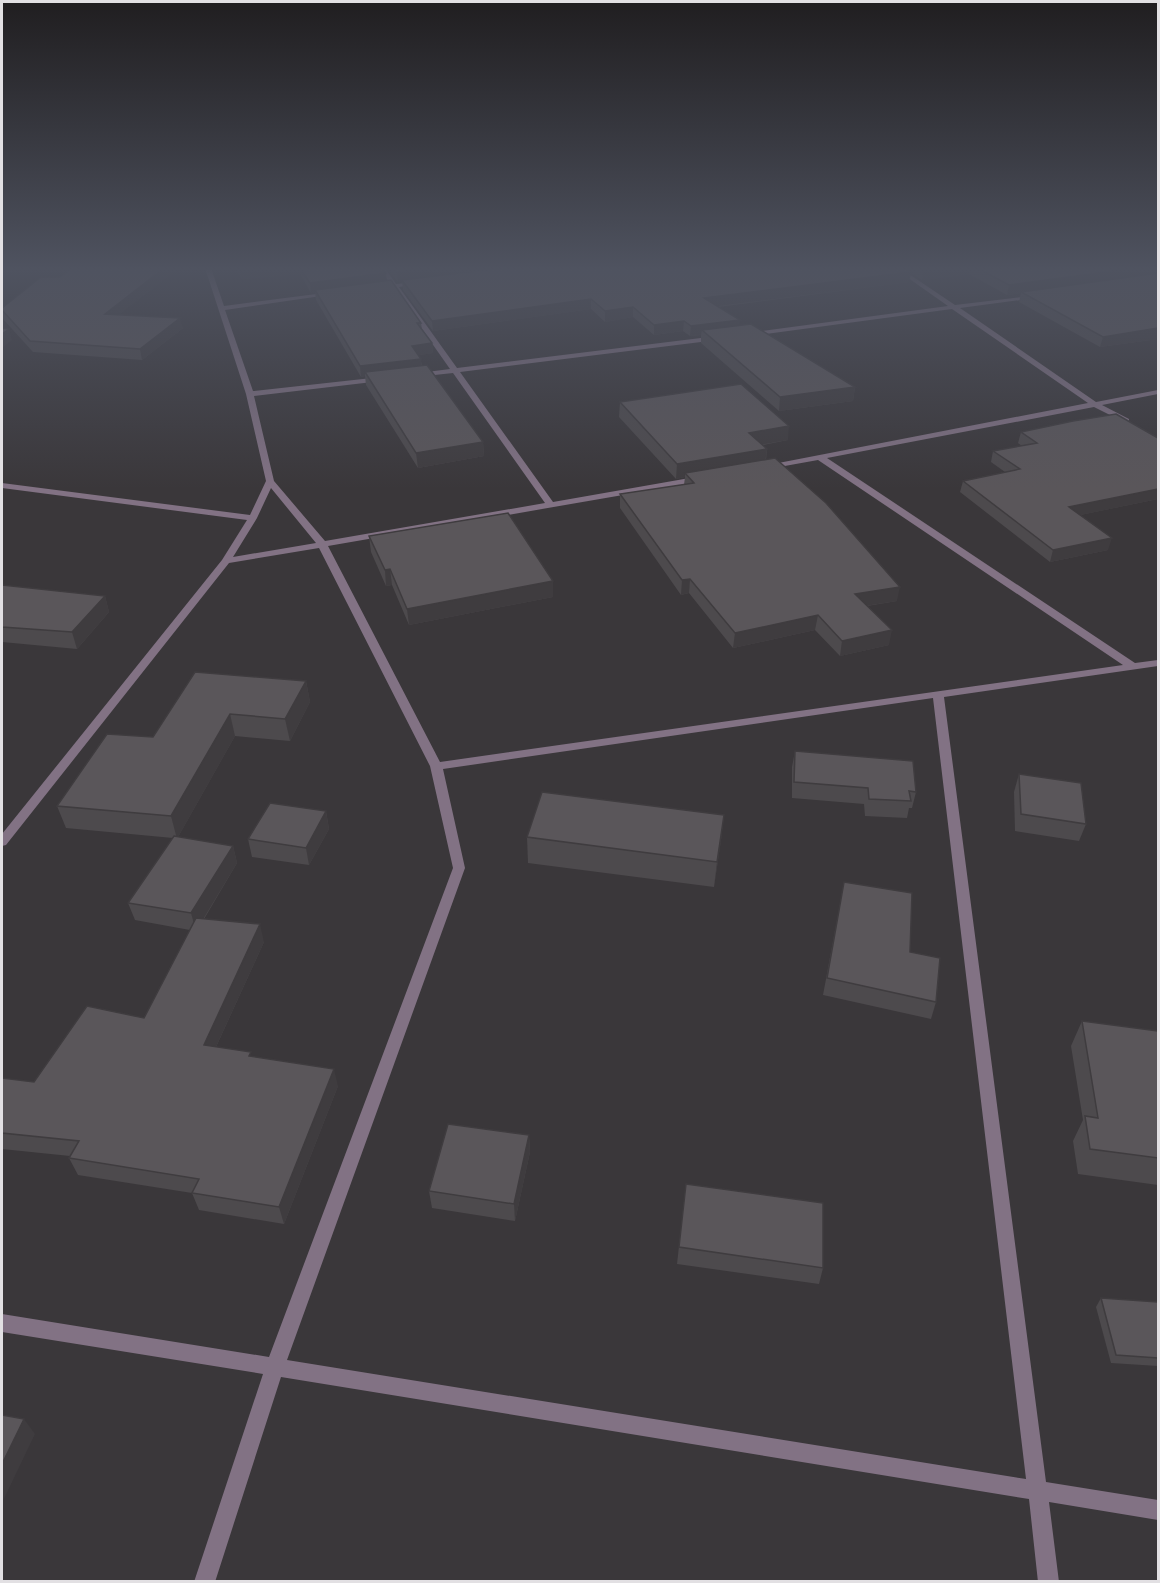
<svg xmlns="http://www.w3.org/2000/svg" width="1160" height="1583" viewBox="0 0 1160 1583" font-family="Lato,sans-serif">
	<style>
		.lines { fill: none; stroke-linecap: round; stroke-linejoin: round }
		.street { fill: #827284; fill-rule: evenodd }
		.wall { fill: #4d4a4d }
		.shaded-wall { fill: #3f3c3f }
		.building { fill: #5a565a; stroke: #3f3c3f; stroke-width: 1.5 }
	</style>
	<rect width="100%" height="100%" fill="#3a373a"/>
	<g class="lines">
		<!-- street -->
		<path class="street" d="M205 268H211L224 306 332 292 335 294 225 310 253 391 381 377 385 379 381 381 254 396 274 481 325 541 545 503 453 373 416 377V373H419L450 369 393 288 377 289V287L391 285 379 268H385L396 284 420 282V284L399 287 457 368 717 336 720 338 717 340 460 372 553 502 701 476 704 477V481L328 546 440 762 1123 665 818 460 768 469 764 467 768 465 1088 403 952 309 750 336 747 334 748 333 948 306 894 268H900L955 305 1038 295V297L1036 298 960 308 1096 402 1158 390V394L1102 405 1129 419V423H1126L1094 407 827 458 1135 663 1158 660V666L944 697 1046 1482 1158 1500V1520L1049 1502 1059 1582H1038L1029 1499 281 1377 215 1582H194L263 1374 2 1332V1314L269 1357 453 868 430 766 319 548 229 563 6 845 2 846V834L222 560 247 520 2 488V483L250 515 266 481 246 394ZM271 488 316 543 233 557 257 518ZM933 698 1026 1479 287 1360 465 868 443 769Z"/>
	</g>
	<!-- wall -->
	<g class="wall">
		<polygon points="179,268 119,314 183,328 142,360 33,352 3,319 2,314 2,308 59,277"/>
		<polygon points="235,268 382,268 387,281 421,323 422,329 432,343 433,353 419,355 422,365 483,442 484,456 418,468 366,385 365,376 361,377 316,300 315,292 311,293 300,274 242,279"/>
		<polygon points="387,268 1158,268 1158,339 1100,347 1019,302 1021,293 1007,295 969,274 922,280 911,273 909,282 718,307 739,326 855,387 853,401 779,411 701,343 701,335 690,336 683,331 654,335 633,317 605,322 591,309 433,331 403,290 402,281 398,282"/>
		<polygon points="620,402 788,440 763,445 767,449 766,460 897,601 867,606 889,645 840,656 815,630 733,648 689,593 681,595 620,508 620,494 684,485 685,477 676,479 619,417"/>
		<polygon points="1021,432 1158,499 1080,515 1108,550 1050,562 960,492 963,481 1005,472 991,462 993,451 1022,446 1018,443"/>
		<polygon points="369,536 553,581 553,597 409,625 392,585 386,586 371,552"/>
		<polygon points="2,585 105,596 109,612 77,649 2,642"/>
		<polygon points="306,681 310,702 290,741 235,736 178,837 233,846 237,863 204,919 264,942 216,1047 252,1057 338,1086 284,1224 199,1210 192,1193 78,1175 69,1158 70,1156 2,1149 2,1078 34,1082 144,1018 190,930 135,920 128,903 173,838 66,828 57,806 153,737"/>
		<polygon points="795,751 916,792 912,808 909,808 907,818 865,816 864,804 792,798 792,767"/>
		<polygon points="1019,774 1086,824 1079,841 1015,831 1014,792"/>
		<polygon points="326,811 329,829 309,865 252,857 248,839"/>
		<polygon points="724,815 721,840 714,887 528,863 527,837"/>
		<polygon points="844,882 910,952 936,1002 931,1019 823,995"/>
		<polygon points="1082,1021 1158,1031 1158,1185 1078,1174 1073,1141 1083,1120 1071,1046"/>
		<polygon points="529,1135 530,1152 515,1221 432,1208 429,1191"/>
		<polygon points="686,1184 823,1268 819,1284 677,1264"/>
		<polygon points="1101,1298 1158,1302 1158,1366 1111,1363 1096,1307"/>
	</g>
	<!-- shaded-wall -->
	<g class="shaded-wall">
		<polygon points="164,268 179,268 107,324 105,314"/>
		<polygon points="262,268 299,268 300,274 242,279 240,270"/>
		<polygon points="433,268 515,268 398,282 397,272"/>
		<polygon points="945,268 970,268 969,274 922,280 924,270"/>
		<polygon points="1136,268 1158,268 1158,274 1021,292 1021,293 1007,295 1009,285"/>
		<polygon points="911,272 909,282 703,308 704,298"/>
		<polygon points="386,273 387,283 315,290 315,292 311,293 310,283"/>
		<polygon points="591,299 591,309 433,331 432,321"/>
		<polygon points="633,307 633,317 605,322 605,311"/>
		<polygon points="180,318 183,328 142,360 140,349"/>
		<polygon points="740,320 739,330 702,330 701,335 690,336 691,326"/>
		<polygon points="684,321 683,331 654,335 654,325"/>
		<polygon points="1158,328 1158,339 1100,347 1103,337"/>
		<polygon points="9,329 12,340 2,348 2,334"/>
		<polygon points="432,343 433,353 413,356 412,346"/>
		<polygon points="421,359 422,370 365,372 365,376 361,377 360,366"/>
		<polygon points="855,387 853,401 779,411 780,397"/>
		<polygon points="789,426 788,440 748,447 749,433"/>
		<polygon points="483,442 484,456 418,468 416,453"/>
		<polygon points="767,449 765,463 685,473 685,477 676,479 677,464"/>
		<polygon points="1158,489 1158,499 1066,518 1069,507"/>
		<polygon points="1112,538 1108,550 1050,562 1053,550"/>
		<polygon points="390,569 392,585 386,586 385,570"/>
		<polygon points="690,579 689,593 681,595 682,580"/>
		<polygon points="553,581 553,597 409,625 407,609"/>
		<polygon points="900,587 897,601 852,608 855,594"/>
		<polygon points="105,596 109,612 77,649 72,632"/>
		<polygon points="818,615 815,630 733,648 735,633"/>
		<polygon points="892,630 889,645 840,656 842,641"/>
		<polygon points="306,681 310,702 290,741 285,719"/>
		<polygon points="230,714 235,736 177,839 171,816"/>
		<polygon points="326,811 329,829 309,865 306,848"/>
		<polygon points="724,815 721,840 714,887 717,862"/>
		<polygon points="233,846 237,863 196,931 191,913"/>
		<polygon points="260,924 264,942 209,1062 204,1045"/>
		<polygon points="334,1069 338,1086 284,1224 279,1207"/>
		<polygon points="529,1135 530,1152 515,1221 514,1204"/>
		<polygon points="24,1419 35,1434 2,1503 2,1464"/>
	</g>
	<!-- building -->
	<g class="building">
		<polygon points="73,268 164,268 105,314 180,318 140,349 30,341 2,310 2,308 41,277 59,277"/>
		<polygon points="239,268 262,268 240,270"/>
		<polygon points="300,268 382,268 386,273 310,283"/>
		<polygon points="394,268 433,268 397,272"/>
		<polygon points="501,268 905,268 911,272 704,298 740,320 691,326 684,321 654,325 633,307 605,311 591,299 432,321 402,280"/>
		<polygon points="919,268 945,268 924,270"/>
		<polygon points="977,268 1136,268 1009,285"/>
		<polygon points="1158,273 1158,328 1103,337 1021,292"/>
		<polygon points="391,280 421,323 417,323 432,343 412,346 421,359 360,366 315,290"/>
		<polygon points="751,324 855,387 780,397 702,330"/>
		<polygon points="2,328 9,329 2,334"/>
		<polygon points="427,365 483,442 416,453 365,372"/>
		<polygon points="741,384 789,426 749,433 767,449 677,464 620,402"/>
		<polygon points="1116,414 1158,438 1158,489 1069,507 1112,538 1053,550 963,481 1020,469 993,451 1037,443 1021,432 1073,421"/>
		<polygon points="775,458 826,503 900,587 855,594 892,630 842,641 818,615 735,633 690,579 682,580 620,494 694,483 685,473"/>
		<polygon points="508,513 553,581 407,609 390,569 385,570 369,536"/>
		<polygon points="2,585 105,596 72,632 2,627"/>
		<polygon points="195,672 306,681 285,719 230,714 171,816 57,806 107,734 153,737"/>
		<polygon points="795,751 913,761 916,792 909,791 911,801 869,799 868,788 794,782"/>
		<polygon points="1019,774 1081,783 1086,824 1021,814"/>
		<polygon points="542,792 724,815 717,862 527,837"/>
		<polygon points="270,803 326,811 306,848 248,839"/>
		<polygon points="174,836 233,846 191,913 128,903"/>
		<polygon points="844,882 912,893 910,952 940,958 936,1002 827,978"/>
		<polygon points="196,918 260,924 204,1045 251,1052 249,1056 334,1069 279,1207 192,1193 199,1179 69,1158 79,1141 2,1133 2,1078 34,1082 87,1006 144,1018"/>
		<polygon points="1082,1021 1158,1031 1158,1158 1090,1149 1085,1116 1098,1118"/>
		<polygon points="448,1124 529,1135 514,1204 429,1191"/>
		<polygon points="686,1184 823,1203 823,1268 679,1247"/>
		<polygon points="1101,1298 1158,1302 1158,1358 1116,1355"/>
		<polygon points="2,1415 24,1419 2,1464"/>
	</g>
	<!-- sky -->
	<linearGradient id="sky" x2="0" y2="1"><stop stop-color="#201e20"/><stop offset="0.55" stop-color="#4f5360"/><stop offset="1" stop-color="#4f5360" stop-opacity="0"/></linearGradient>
	<rect width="1160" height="489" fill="url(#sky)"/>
	<!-- border -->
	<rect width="1160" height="1583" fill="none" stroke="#e2e0e3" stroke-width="6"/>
</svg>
